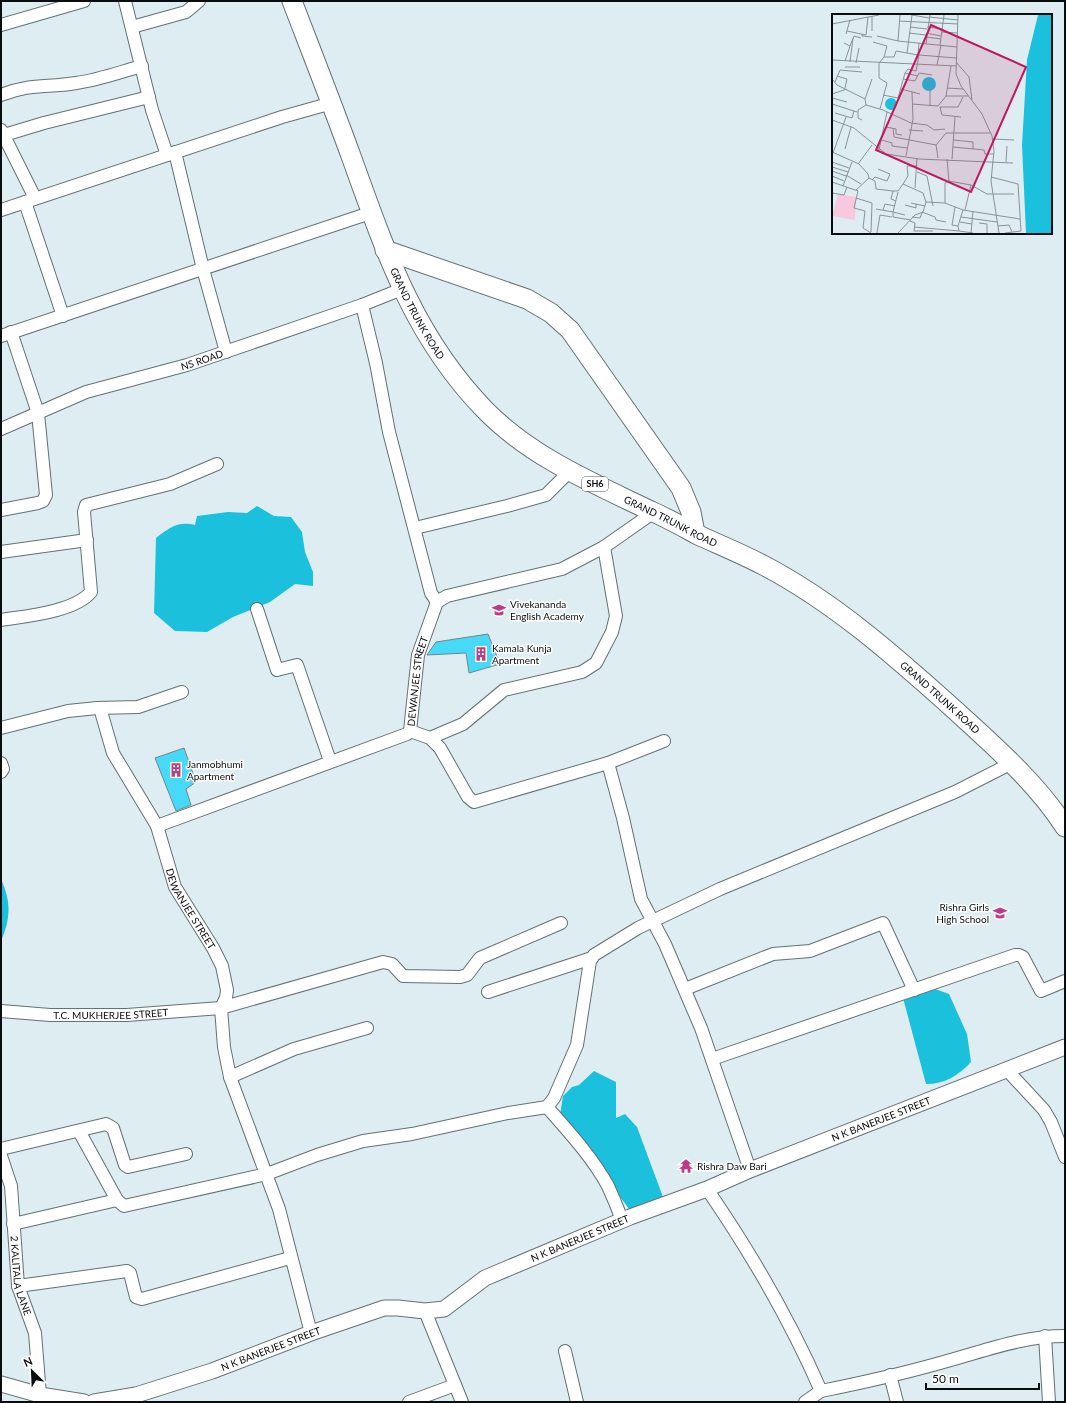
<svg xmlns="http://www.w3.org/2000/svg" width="1066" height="1403" viewBox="0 0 1066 1403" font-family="Lato,sans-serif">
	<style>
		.water { fill: #1bc0dd }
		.building { fill: #47daf8; stroke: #768487 }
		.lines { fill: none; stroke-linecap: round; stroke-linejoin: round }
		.minor-casing { stroke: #647175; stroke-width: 14 }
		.tertiary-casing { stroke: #647175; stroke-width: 17 }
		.primary-casing { stroke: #647175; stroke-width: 21 }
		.minor { stroke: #fff; stroke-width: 12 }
		.tertiary { stroke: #fff; stroke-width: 15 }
		.primary { stroke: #fff; stroke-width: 19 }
		.labels { text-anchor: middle; stroke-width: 3; stroke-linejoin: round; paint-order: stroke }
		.shield { fill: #fff; stroke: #535657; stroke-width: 1 }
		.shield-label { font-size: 9px; font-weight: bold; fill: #090d0f }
		.street-label { font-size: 10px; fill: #090d0f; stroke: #fff }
		.poi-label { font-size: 10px; fill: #090d0f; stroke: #fff; text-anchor: start }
		.inset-river { fill: none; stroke: #1bc0dd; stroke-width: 2 }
		.inset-road { fill: none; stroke: #899397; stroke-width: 1 }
		.view { fill: #c2185b; fill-opacity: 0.15; stroke: #c2185b; stroke-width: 2 }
		.inset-edge { fill: none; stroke: #090d0f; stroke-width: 2 }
	</style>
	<rect width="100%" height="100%" fill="#deedf1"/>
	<!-- water -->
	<g class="water">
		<path d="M257 506 274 516 291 517 302 532 305 552 313 572V586L295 584 270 602 233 617 207 632 175 631 154 613 156 538C169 528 178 521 195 525L197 516 228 512 247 513Z"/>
		<path d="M1 879C11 902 11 917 1 941Z"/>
		<path d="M935 989 949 994 967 1034 971 1062C958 1076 945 1084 926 1084L903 998Z"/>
		<polygon points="594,1071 616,1082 616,1118 625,1114 637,1127 663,1197 632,1213 560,1115 563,1096 572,1087 579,1085"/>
	</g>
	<!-- building -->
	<g class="building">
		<polygon points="488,634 500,664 469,673 466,653 427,655 436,642"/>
		<polygon points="184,748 196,782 186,789 191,805 176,811 155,758"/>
	</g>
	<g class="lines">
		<defs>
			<g id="minor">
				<polyline points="125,1 152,110 167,155"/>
				<polyline points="1,25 84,1"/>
				<polyline points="132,27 186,12 199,1"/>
				<path d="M1 95C31 83 47 88 76 83 99 80 120 72 142 66"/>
				<polyline points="1,130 35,198"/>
				<polyline points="4,135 44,123 149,97"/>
				<polyline points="175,152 203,269 226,352"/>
				<polyline points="25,202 63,316"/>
				<polyline points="1,210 282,117 332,103"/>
				<polyline points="362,305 376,363 389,432 431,593 437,602"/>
				<polyline points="1,336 370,213"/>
				<path id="s1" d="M1 429 86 392 187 365 362 305 402 289"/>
				<polyline points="1,510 38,503 43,501 46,495 38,413 11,332"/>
				<polyline points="415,528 507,506 546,495 570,471"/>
				<polyline points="1,552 87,540"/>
				<polyline points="257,609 277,670 297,665 330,761"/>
				<path d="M1 620C26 616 74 612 91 592L84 512 86 505 170 484 217 464"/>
				<path id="s2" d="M100 708 113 753 157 826 175 887 213 948 222 966 227 990 226 998 221 1008 224 1047 230 1077 279 1209 311 1333"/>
				<polyline points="1,728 68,711 97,708 138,707 182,692"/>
				<polyline points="410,731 430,738 440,748 468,797 474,802 608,763 664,741"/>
				<polyline points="430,738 463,724 504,690 582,672 596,663 612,632 616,616 604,547"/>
				<polyline points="1,763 3,769 1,772"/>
				<polyline points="608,763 623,818 641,899 665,944 701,1028 750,1170"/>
				<path id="s3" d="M157 826 407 734 410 731 418 655 437 602 447 596 562 569 604 547 654 512"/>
				<polyline points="685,989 773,954 810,951 883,923 914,990"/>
				<polyline points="488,992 592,958"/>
				<path id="s4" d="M1 1011 50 1015H127L221 1008 383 962 392 964 403 976 460 977 467 975 480 958 561 923"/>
				<polyline points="712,1059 1015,955 1019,955 1023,957 1041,991 1065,981"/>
				<polyline points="1007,1070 1044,1110 1051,1122 1065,1157"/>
				<polyline points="230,1077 294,1049 367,1028"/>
				<polyline points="79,1131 117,1200 124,1206 267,1174 317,1155 363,1141 412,1134 508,1113 547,1107"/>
				<polyline points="1,1149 106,1124 113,1128 125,1165 128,1167 186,1154"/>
				<path id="s5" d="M1 1156 11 1186 18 1286 35 1333 40 1395"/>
				<path d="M707 1189C751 1253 790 1320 821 1391 861 1383 901 1374 940 1363 982 1352 1021 1336 1065 1336"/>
				<path d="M622 1220C618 1209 613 1197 608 1186 592 1157 569 1132 547 1107L554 1098 577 1045 590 961 594 955 638 928 720 889 955 792 1012 763"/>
				<polyline points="13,1224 117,1200"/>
				<polyline points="18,1286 127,1271 130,1273 136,1297 142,1299 290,1258"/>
				<polyline points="425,1311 462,1402"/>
				<polyline points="1045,1336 1049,1402"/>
				<polyline points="565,1351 577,1402"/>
				<polyline points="890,1375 897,1402"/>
				<polyline points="409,1402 455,1385"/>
				<polyline points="805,1402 821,1391"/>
			</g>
			<g id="tertiary">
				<polyline points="1,1384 40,1395 84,1402"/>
				<path id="s6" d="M94 1402 136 1395 212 1371 311 1333 384 1308H398L425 1311 444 1309 485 1278 630 1217 707 1189 750 1170 1065 1047"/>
			</g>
			<g id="primary">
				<path id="s7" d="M292 1C312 53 332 104 351 156 385 250 413 336 485 410 531 457 593 483 651 511 667 518 683 527 698 535 720 545 742 554 763 565 834 602 896 657 956 711 995 747 1036 782 1065 827"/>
				<polyline points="385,250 527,299 551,313 570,330 681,488 691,512 695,533"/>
			</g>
		</defs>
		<!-- minor casing -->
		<use href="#minor" class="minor-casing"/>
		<!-- tertiary casing -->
		<use href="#tertiary" class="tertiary-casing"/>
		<!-- primary casing -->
		<use href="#primary" class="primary-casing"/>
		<!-- minor -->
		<use href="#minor" class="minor"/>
		<!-- tertiary -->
		<use href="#tertiary" class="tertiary"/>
		<!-- primary -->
		<use href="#primary" class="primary"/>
	</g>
	<!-- icons -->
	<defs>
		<symbol id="school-bare" viewBox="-9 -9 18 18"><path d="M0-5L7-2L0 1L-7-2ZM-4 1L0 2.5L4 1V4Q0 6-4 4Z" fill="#bc3b86" stroke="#fff" stroke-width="2.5" paint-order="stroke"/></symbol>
		<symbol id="building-bare" viewBox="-9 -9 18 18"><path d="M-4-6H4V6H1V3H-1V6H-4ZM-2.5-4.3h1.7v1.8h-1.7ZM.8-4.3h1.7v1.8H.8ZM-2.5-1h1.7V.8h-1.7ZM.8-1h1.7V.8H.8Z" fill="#bc3b86" stroke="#fff" stroke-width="2.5" paint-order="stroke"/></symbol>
		<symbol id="temple-bare" viewBox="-9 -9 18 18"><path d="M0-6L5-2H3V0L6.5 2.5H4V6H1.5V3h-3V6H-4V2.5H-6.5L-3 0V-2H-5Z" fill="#bc3b86" stroke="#fff" stroke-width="2.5" paint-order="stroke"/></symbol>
	</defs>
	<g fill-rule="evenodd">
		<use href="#school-bare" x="489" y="600" width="20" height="20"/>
		<use href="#building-bare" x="471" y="644" width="20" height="20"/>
		<use href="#building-bare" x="166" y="760" width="20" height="20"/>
		<use href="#school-bare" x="990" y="903" width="20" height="20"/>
		<use href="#temple-bare" x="676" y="1156" width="20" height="20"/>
	</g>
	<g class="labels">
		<!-- shield labels -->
		<rect class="shield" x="582" y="477" width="26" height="14" rx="3"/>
		<g class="shield-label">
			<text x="595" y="487">SH6</text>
		</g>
		<!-- street labels -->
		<g class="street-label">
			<text dy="4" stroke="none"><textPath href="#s7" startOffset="337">GRAND TRUNK ROAD</textPath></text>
			<text dy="4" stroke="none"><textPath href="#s1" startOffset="213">NS ROAD</textPath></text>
			<text dy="4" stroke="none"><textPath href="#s7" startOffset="673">GRAND TRUNK ROAD</textPath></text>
			<text dy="4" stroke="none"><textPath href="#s3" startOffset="321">DEWANJEE STREET</textPath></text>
			<text dy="4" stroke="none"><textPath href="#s7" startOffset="997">GRAND TRUNK ROAD</textPath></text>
			<text dy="4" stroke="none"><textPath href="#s2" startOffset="222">DEWANJEE STREET</textPath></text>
			<text dy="4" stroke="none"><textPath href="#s4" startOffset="110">T.C. MUKHERJEE STREET</textPath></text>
			<text dy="4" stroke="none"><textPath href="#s6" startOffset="844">N K BANERJEE STREET</textPath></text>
			<text dy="4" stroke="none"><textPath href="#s6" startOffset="520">N K BANERJEE STREET</textPath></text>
			<text dy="4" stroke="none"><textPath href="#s5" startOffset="122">2 KALITALA LANE</textPath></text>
			<text dy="4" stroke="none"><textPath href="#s6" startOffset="185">N K BANERJEE STREET</textPath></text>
		</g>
		<!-- poi labels -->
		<g class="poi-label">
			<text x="510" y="608">Vivekananda<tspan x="510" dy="12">English Academy</tspan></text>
			<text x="492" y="652">Kamala Kunja<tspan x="492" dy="12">Apartment</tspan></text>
			<text x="187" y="768">Janmobhumi<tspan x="187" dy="12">Apartment</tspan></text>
			<text x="989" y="911" text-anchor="end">Rishra Girls<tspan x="989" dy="12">High School</tspan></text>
			<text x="697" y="1170">Rishra Daw Bari</text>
		</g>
	</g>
	<!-- overview -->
	<g transform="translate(832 14)">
		<rect width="220" height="220" fill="#deedf1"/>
		<path d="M6 180 24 183 23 206 0 202Z" fill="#f8c8de"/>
		<path d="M206 1H220V219H194L190 131 195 46ZM90 70a7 7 0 1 1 14 0a7 7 0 1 1-14 0ZM53 90a6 6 0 1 1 12 0a6 6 0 1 1-12 0Z" fill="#1bc0dd"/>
		<path class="inset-river" d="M193 149 220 142"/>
		<path class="inset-road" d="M68 1 66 27 125 33M80 1 75 39 86 41 87 29M80 1 97 4M126 1 124 60 129 72 150 100 160 122 162 137 159 167 167 219M97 3 126 6M67 7 126 10M0 10 47 1M78 13 95 15M95 13 110 15M15 17 34 21 36 3M40 17V2M110 18 125 19M77 19 94 21M94 19 109 22M14 20 18 6M30 20V22L40 23M45 22 66 27M94 23 109 25M41 28 55 32 52 43 47 49V64L55 69 48 95M12 29 18 32 13 47M94 30 98 1M108 31 112 1M18 32 22 22 29 24M87 41 124 44M52 43H62L64 37 75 39M0 46 124 52M18 48 21 24M124 48 137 63 140 86M24 49 27 34M105 51 109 31M13 53H28M73 59 86 62M5 62 15 65 13 74M0 65 5 71 33 85 34 91 51 96 79 109 95 111 102 116 113 115M71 65 83 67 87 59 100 61M3 68 8 56 30 58M115 74 131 75M69 75 88 80M98 75V92M0 80 15 75M51 81 66 84 73 59 76 55 84 57 87 41M114 82 119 52M0 84 15 88M33 85 40 65M0 90 25 98M80 90 106 92 114 82H136M108 93H126L131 83M108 93 110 101 129 103M3 99 20 104 22 97M0 106 22 114 54 140 87 145 181 149M30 106 26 104V96L34 91M54 113 64 115V120L70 121M61 114 62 123 104 131M77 116 91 117M161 125 182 126M50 126 60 129V132L75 134M121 126 141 128V135M121 133 152 136 153 140H162M13 135 19 113M47 136 55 98M0 138 27 150 36 160 37 164 24 176M1 139 14 103M74 142 81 105 80 78M106 144 104 131 114 119H158M115 145 117 167 139 171 155 180H182M120 145 123 103M0 148 17 154M174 148 175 132M26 150 40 131M0 153 16 158M0 157 14 162M85 158 95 162 101 192M14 161 29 170M0 162 12 167M159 163 186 170 189 217 173 219M37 164 43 167 44 175 61 177M40 166 43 163 55 167 58 160 46 155M0 168 26 177 22 194 33 197 31 214 39 219M71 170 76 162 75 152H85M11 172 20 148M83 174 85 144M0 179 12 181 15 173M24 184 40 189 39 218M64 187 59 185 61 177H66L71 170 91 179 94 188M79 189 93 192M113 189V169L117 167M73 191 84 194V190M123 193 120 211 126 212 127 217 141 219M44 195 61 198 66 178M51 196 53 190 63 192M133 196 139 171M61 198V203L79 206M61 198 73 201M90 198 103 203 104 206 114 208M80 203 88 204 90 199M129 203 165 208M78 207 83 209 82 217H101M128 208 140 210M147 209 155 210V219M126 212 131 196M166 212 177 211 180 218M82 213 127 217M45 219 48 201 60 203M66 219 83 201 91 198 94 188 113 189 131 196 188 205M139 219 141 197"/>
		<path class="view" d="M99 11 194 53 139 178 44 136Z"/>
		<rect width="220" height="220" class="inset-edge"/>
	</g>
	<!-- border -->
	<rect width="1066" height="1403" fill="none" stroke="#090d0f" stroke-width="4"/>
	<!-- north arrow -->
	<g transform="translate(32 1371) rotate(336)" stroke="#ffffff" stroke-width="3" paint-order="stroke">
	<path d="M0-3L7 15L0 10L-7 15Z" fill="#090d0f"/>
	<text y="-6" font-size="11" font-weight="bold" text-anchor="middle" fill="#090d0f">N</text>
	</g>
	<!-- scale -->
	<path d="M926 1383v6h113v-6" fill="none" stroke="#090d0f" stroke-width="2"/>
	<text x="932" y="1383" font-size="12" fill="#090d0f" stroke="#ffffff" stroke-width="3" paint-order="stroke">50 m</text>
</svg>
